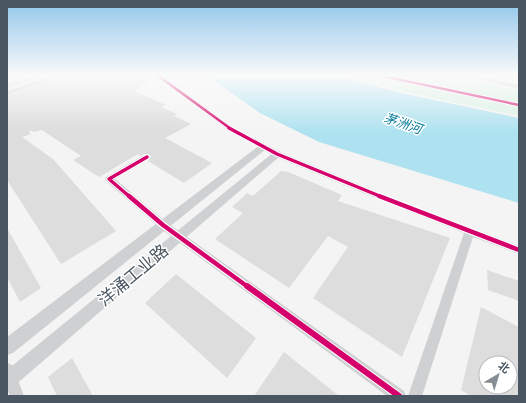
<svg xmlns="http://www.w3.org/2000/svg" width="526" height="403" viewBox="0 0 526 403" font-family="Figtree,'Noto Sans SC',sans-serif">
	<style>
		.green { fill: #d9f2e3 }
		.water { fill: #aee2f0 }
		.building { fill: #ddddde; fill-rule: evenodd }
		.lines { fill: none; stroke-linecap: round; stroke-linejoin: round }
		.minor { fill: #ced0d2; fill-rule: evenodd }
		.tertiary { fill: #ced0d2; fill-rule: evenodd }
		.cycleway-far3-casing { stroke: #fff; stroke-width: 4 }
		.cycleway-far2-casing { stroke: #fff; stroke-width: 5.5 }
		.cycleway-far1-casing { stroke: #fff; stroke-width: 7 }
		.cycleway-casing { stroke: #fff; stroke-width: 8 }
		.cycleway-far3 { stroke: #d6006c; stroke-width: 2.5 }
		.cycleway-far2 { stroke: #d6006c; stroke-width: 3.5 }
		.cycleway-far1 { stroke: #d6006c; stroke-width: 4.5 }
		.cycleway { stroke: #d6006c; stroke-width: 6 }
		.labels { text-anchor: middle; stroke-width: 3; stroke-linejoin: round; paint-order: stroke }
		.far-water-label { font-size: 13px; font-style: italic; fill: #0c7c9b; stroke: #fff }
		.near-street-label { font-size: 17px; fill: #4a5661; stroke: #fff }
	</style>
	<rect width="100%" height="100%" fill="#f4f4f4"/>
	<!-- green -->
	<polygon class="green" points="342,75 445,75 519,90 519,116 405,92"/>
	<!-- water -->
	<polygon class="water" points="206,75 335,75 401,93 519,118 519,203 319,142 260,113"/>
	<!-- building -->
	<g class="building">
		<polygon points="32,75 49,75 7,89 7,84"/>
		<polygon points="64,75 142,75 149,82 134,91 166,105 161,107 177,114 174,116 191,124 165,138 212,163 184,183 148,161 152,156 144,154 140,156 138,154 99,177 73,160 81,156 42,130 34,132 30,130 29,132 31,134 22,137 53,159 116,231 61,264 7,180 7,96"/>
		<polygon points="281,171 288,172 342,195 338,201 450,238 402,357 313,298 348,247 328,236 289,288 215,239 243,213 232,207 247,193 253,196"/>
		<polygon points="7,228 41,288 20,302 7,277"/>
		<polygon points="487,270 519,281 519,301 488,290"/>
		<polygon points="176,274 256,338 227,378 145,303"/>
		<path d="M481 307 519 327V396H471L461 390ZM486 363H510V387H486Z"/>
		<polygon points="284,352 339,396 254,396"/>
		<polygon points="72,358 93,396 57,396 48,377"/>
	</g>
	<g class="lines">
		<!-- minor -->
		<g class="minor">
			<polygon points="55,75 63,75 7,95 7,91"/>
			<polygon points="155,75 161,75 230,126 280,152 394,199 519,246 519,254 473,237 422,396 408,396 464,233 388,203 274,156 226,128"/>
			<polygon points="144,155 147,155 151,157 115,179 166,222 404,391 406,396 387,396 160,228 106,181 105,179 106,177"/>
			<polygon points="7,363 12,365 24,396 10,396 7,389"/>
		</g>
		<!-- tertiary -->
		<g class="tertiary">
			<polygon points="459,75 473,75 519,85 519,89"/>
			<polygon points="263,144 266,145 268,147 266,149 13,353 7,355 7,337 260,145"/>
			<polygon points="277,151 280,152 282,154 280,156 13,387 7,390 7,370 274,152"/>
		</g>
		<defs>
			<g id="cycleway-far3">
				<polyline points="157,75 231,129"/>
				<polyline points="378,75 519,105"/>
			</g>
			<g id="cycleway-far2">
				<polyline points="229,128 277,154 382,197"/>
				<polyline points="130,197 109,179 147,157"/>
			</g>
			<g id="cycleway-far1">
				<polyline points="129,196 163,225 248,287"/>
				<polyline points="379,196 519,250"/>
			</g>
			<polyline id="cycleway" points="247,286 399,396"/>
		</defs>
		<!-- cycleway-far3 casing -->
		<use href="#cycleway-far3" class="cycleway-far3-casing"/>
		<!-- cycleway-far2 casing -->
		<use href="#cycleway-far2" class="cycleway-far2-casing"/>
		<!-- cycleway-far1 casing -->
		<use href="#cycleway-far1" class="cycleway-far1-casing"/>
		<!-- cycleway casing -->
		<use href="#cycleway" class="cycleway-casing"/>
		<!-- cycleway-far3 -->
		<use href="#cycleway-far3" class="cycleway-far3"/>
		<!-- cycleway-far2 -->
		<use href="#cycleway-far2" class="cycleway-far2"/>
		<!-- cycleway-far1 -->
		<use href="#cycleway-far1" class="cycleway-far1"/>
		<!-- cycleway -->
		<use href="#cycleway" class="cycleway"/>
	</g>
	<!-- sky -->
	<linearGradient id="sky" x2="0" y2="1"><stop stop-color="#91c6eb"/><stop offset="0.57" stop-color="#fafafa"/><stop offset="1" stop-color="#fafafa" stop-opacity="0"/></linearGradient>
	<rect width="526" height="132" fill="url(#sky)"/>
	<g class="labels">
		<!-- far-water labels -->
		<g class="far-water-label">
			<text transform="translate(403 123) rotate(19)" y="5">茅洲河</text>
		</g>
		<!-- near-street labels -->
		<g class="near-street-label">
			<text transform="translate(133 275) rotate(-40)" y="6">洋涌工业路</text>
		</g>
	</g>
	<!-- border -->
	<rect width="526" height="403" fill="none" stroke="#4a5661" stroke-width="16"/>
	<!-- north arrow -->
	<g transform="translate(498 375) rotate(38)"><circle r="19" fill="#ffffff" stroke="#b7bbc0"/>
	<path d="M0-3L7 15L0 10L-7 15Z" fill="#868d94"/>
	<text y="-6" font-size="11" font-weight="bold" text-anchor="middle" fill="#4a5661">北</text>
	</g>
</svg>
